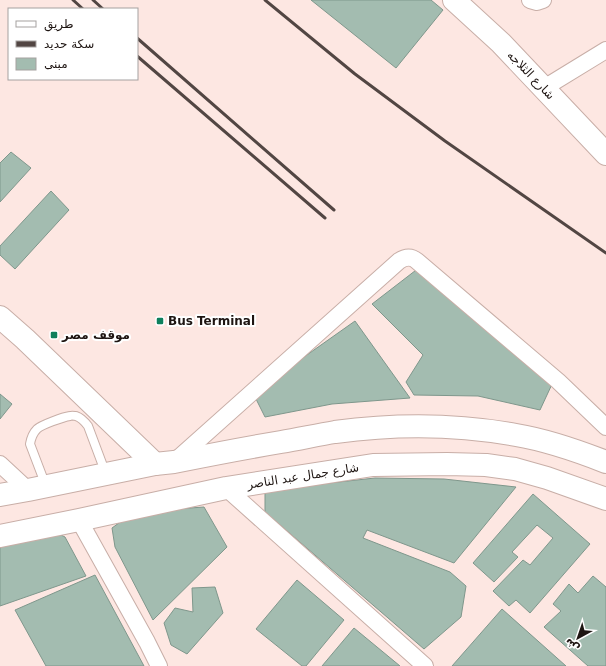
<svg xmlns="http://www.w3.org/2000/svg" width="606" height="666" viewBox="0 0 606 666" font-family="'DejaVu Sans','Noto Naskh Arabic',sans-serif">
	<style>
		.building { fill: #a3bcb0; stroke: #7f978c }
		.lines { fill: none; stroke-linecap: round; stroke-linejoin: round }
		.lane-casing { stroke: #c8aea7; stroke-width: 10 }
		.street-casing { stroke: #c8aea7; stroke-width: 18 }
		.secondary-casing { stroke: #c8aea7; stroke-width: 24 }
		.primary-casing { stroke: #c8aea7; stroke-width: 24 }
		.lane { stroke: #fff; stroke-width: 8 }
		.street { stroke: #fff; stroke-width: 16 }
		.secondary { stroke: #fff; stroke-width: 22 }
		.primary { stroke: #fff; stroke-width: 22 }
		.rail { stroke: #524643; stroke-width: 3 }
		.poi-dot { fill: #0e805d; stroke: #fff; stroke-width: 1.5 }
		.labels { text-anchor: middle; stroke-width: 4; stroke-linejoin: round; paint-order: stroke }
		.street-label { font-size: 12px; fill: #1e1512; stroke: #fff }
		.poi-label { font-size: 12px; font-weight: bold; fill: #1e1512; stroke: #fff; text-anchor: start }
	</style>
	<rect width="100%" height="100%" fill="#fde7e2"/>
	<!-- building -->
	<g class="building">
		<polygon points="311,0 431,0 443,10 396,68"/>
		<polygon points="11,152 31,168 0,202 0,163"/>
		<polygon points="51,191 69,210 15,269 0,255 0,246"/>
		<polygon points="420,267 553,382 540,410 478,396 414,395 406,382 423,355 372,304"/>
		<polygon points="355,321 410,398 332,404 265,417 253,393"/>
		<polygon points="0,394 12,404 0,419"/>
		<polygon points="375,478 444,479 516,487 454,563 367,530 363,538 450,572 466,586 461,617 424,649 265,512 265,490"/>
		<polygon points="533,494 590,544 530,613 516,600 509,606 493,591 523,560 530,565 553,538 537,525 512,552 518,557 494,582 473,563"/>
		<polygon points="204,507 227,547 153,620 115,547 112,528 134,512"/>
		<polygon points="49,529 65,537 86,576 0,606 0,543"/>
		<polygon points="95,575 144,666 46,666 15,610"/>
		<polygon points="593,576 606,587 606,666 588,666 544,627 561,611 553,604 569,584 578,593"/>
		<polygon points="297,580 344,620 306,666 302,666 256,629"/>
		<polygon points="215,587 223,613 187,654 171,645 164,623 175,608 193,612 192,588"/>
		<polygon points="502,609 566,666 452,666"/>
		<polygon points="354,628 400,666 322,666"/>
	</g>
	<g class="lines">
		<defs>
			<path id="lane" d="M46 486 30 444C31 438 33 433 37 429 41 425 63 417 70 416 71 415 75 416 76 416 82 418 85 422 88 426L106 474"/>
			<g id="street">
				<polyline points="530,0 537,2 543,0"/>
				<polyline points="544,88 606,50"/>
				<path d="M174 462 399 261C405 257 411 256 417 261L558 381 606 427"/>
				<polyline points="0,464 28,490"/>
				<polyline points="226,488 425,666"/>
				<polyline points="79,520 147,642 159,666"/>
			</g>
			<polyline id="secondary" points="0,317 25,339 155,464"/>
			<g id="primary">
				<polyline points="454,0 501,43 606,154"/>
				<path d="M0 495 28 490 155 464 174 462C209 455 245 448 281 442 299 439 317 435 335 432 394 424 457 424 516 435 546 440 578 451 606 462"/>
				<polyline points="0,536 79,520 226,488 373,465 447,464 486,465 515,469 547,478 606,499"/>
			</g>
		</defs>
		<!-- lane casing -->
		<use href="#lane" class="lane-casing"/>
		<!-- street casing -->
		<use href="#street" class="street-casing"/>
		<!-- secondary casing -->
		<use href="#secondary" class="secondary-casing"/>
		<!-- primary casing -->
		<use href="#primary" class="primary-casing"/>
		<!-- lane -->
		<use href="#lane" class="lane"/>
		<!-- street -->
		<use href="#street" class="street"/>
		<!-- secondary -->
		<use href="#secondary" class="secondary"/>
		<!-- primary -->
		<use href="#primary" class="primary"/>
		<!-- rail -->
		<g class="rail">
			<polyline points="73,0 83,9"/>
			<polyline points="93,0 103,9"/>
			<polyline points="265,0 355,74 445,141 606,253"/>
			<polyline points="137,38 334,210"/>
			<polyline points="137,56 325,218"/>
		</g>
	</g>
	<!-- markers -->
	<g class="poi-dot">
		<rect x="156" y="317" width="8" height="8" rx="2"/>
		<rect x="50" y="331" width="8" height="8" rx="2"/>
	</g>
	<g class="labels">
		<!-- street labels -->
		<g class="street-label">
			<text transform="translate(531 75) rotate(46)" y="4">شارع الثلاجه</text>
			<text transform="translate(303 476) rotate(-9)" y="4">شارع جمال عبد الناصر</text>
		</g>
		<!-- poi labels -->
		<g class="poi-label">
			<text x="168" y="325">Bus Terminal</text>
			<text x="62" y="339">موقف مصر</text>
		</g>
	</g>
	<!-- legend -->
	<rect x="8" y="8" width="130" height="72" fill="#ffffff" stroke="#a5a1a0"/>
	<rect x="16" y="21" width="20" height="6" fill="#ffffff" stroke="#a5a1a0"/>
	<text x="44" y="28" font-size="12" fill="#1e1512">طريق</text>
	<rect x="16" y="41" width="20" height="6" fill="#524643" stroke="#a5a1a0"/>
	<text x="44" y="48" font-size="12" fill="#1e1512">سكة حديد</text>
	<rect x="16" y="58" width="20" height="12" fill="#a3bcb0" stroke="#a5a1a0"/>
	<text x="44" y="68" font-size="12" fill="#1e1512">مبنى</text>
	<!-- north arrow -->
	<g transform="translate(578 638) rotate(220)" stroke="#ffffff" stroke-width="3" paint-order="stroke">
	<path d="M0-3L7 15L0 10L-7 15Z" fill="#1e1512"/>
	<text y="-6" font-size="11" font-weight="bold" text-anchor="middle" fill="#1e1512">ش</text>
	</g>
</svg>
